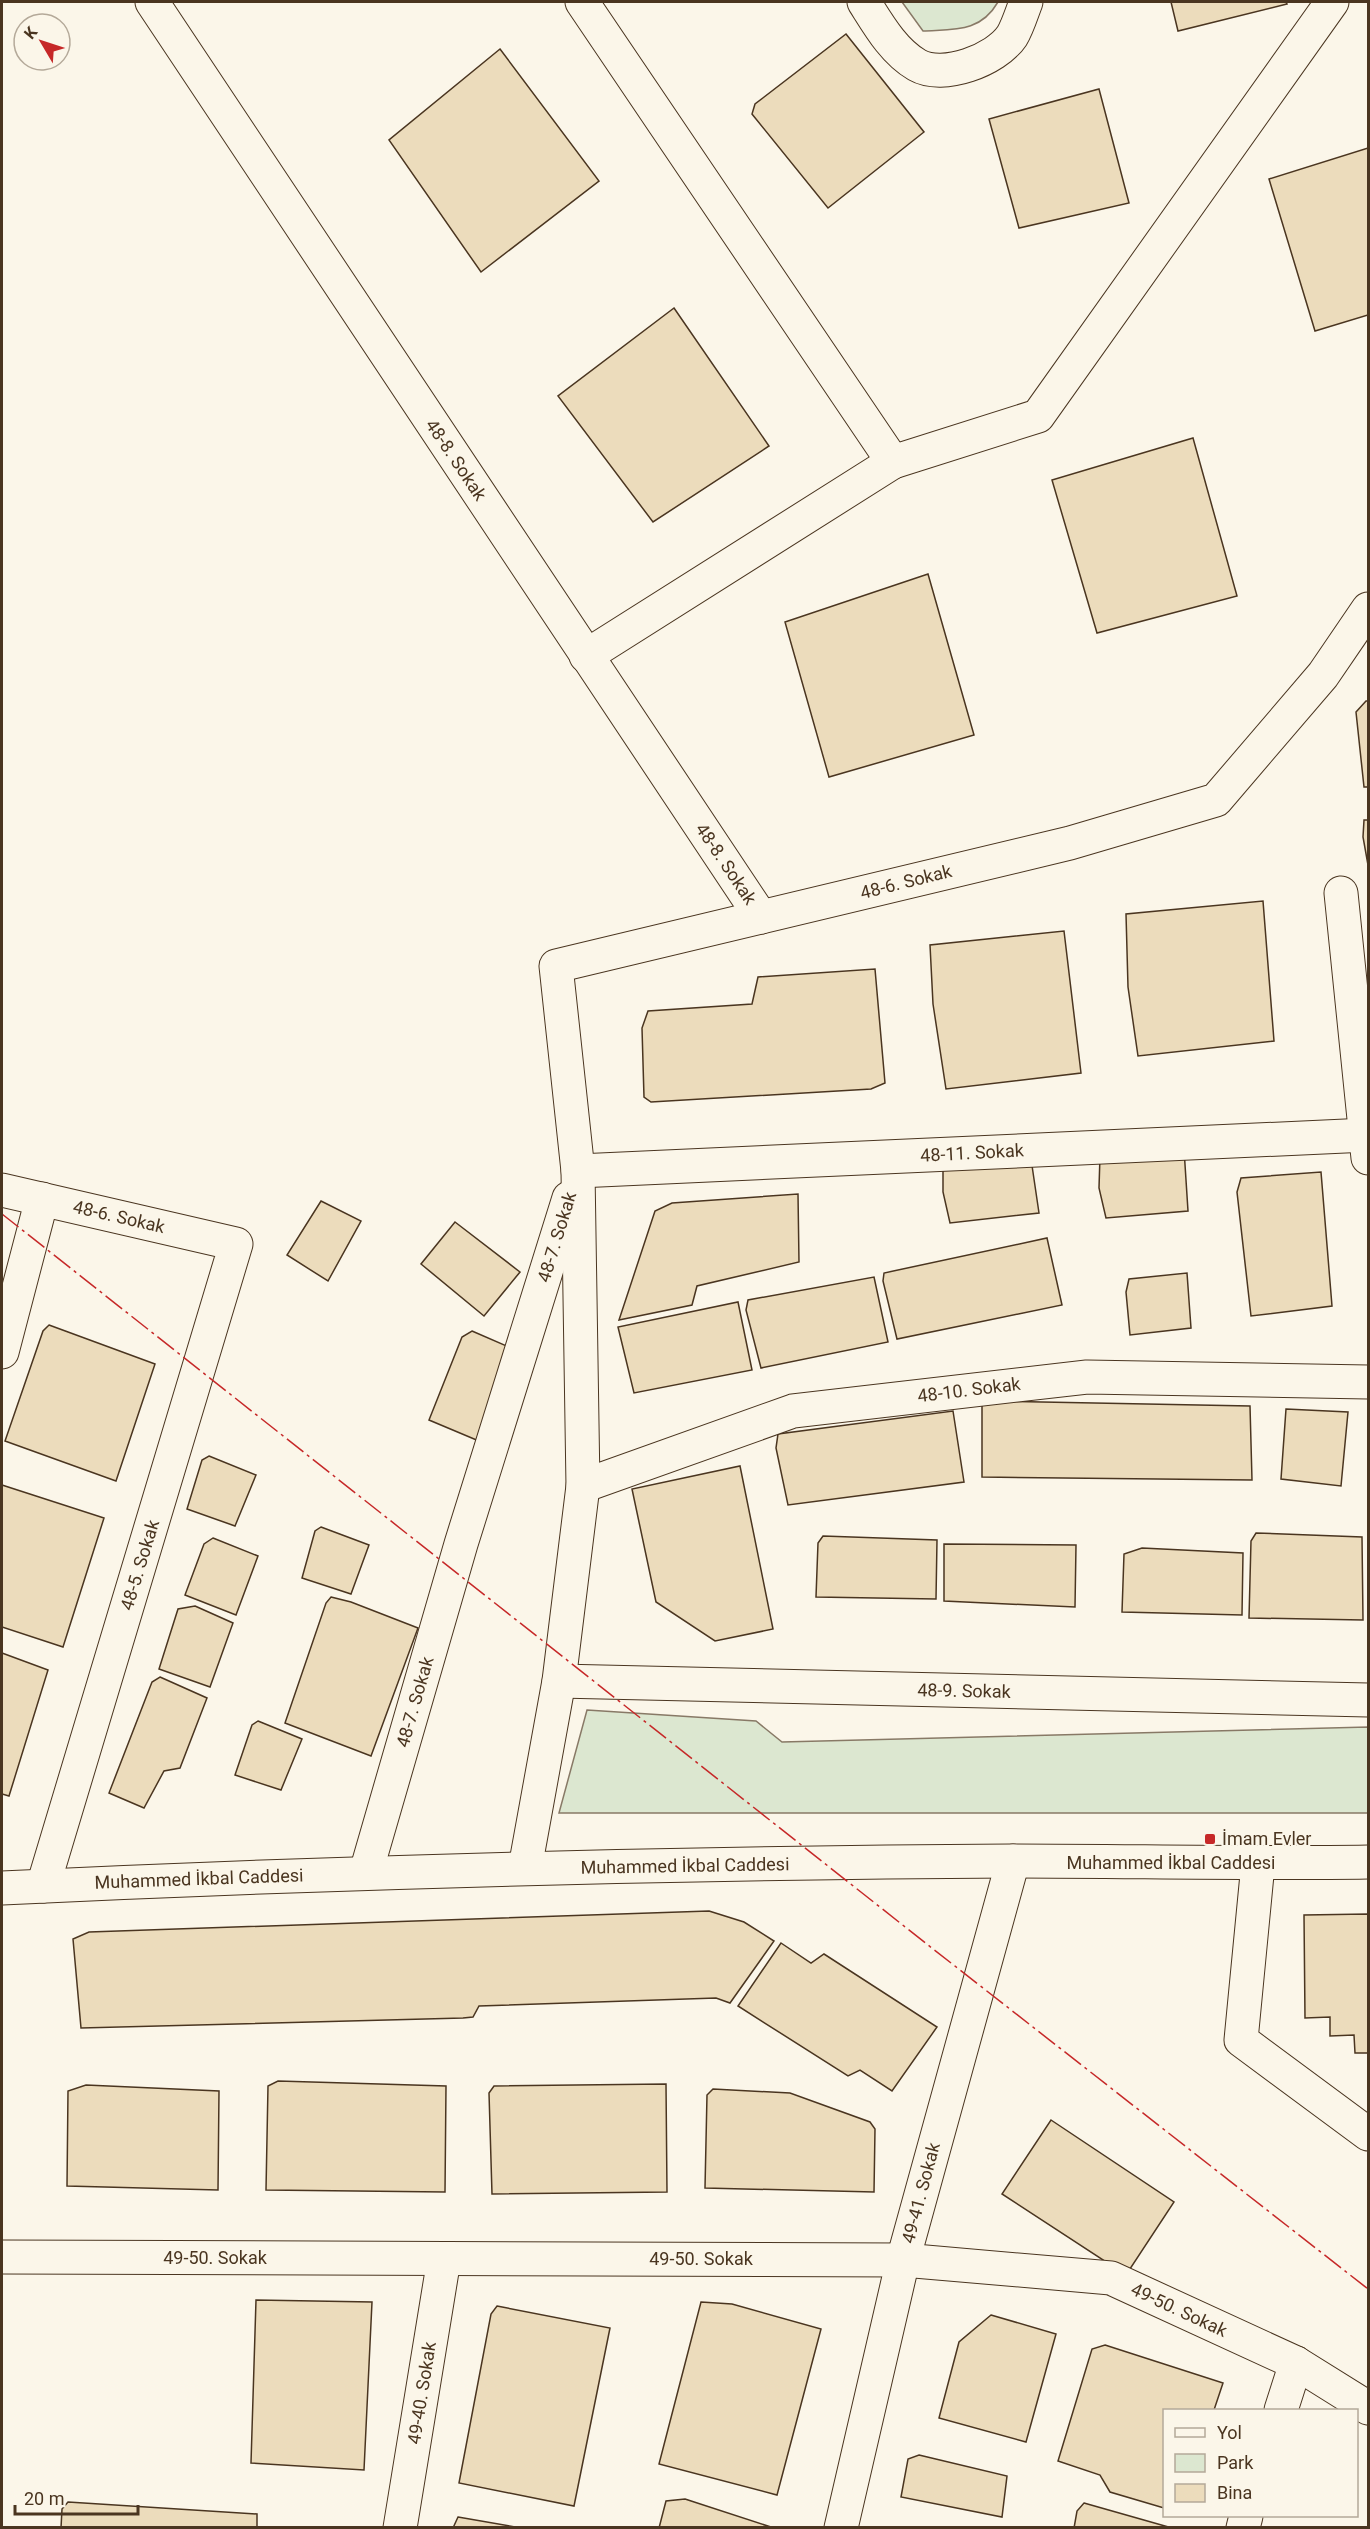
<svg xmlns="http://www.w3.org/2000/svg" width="1370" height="2529" viewBox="0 0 1370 2529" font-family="Roboto,sans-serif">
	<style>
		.green { fill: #dce7d0; stroke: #887966; stroke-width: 1.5 }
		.building { fill: #ecdcbc; stroke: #4a3520; stroke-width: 1.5 }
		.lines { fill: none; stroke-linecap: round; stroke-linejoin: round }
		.minor-casing { stroke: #4a3520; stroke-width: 35 }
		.minor { stroke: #fbf6e9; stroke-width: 33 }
		.power { stroke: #c62828; stroke-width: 1.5; stroke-dasharray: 21 4.5 3 4.5; stroke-linecap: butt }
		.poi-dot { fill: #c62828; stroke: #fbf6e9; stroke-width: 2 }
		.labels { text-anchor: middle; stroke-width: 4.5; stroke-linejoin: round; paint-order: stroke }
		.street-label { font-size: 18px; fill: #4a3520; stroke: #fbf6e9 }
		.poi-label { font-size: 18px; fill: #4a3520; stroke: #fbf6e9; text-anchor: start }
	</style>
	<rect width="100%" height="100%" fill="#fbf6e9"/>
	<!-- green -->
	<g class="green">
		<path d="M902 2H998C980 33 954 29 923 31Z"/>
		<polygon points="587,1710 756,1721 782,1742 1368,1727 1368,1813 559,1813"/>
	</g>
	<!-- building -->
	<g class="building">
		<polygon points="1171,2 1286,2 1287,4 1178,31"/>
		<polygon points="846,34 924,132 828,208 752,114 755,104"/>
		<polygon points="500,49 599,181 481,272 389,140"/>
		<polygon points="1099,89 1129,203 1019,228 989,119"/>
		<polygon points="1368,148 1368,315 1315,331 1269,179"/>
		<polygon points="674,308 769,446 653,522 558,396"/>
		<polygon points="1193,438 1237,596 1097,633 1052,480"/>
		<polygon points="928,574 974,735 829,777 785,622"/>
		<polygon points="1366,701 1368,701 1368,787 1364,787 1356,712"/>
		<polygon points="1364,820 1368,820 1368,865 1363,837"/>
		<polygon points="1263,901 1274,1041 1138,1056 1128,987 1126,914"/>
		<polygon points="1064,931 1081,1073 946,1089 933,1004 930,945"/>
		<polygon points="875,969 885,1083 871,1089 651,1102 644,1097 642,1028 648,1011 752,1004 758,977"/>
		<polygon points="1184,1149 1188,1211 1106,1218 1099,1188 1100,1156"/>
		<polygon points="1030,1152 1039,1213 950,1223 943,1192 943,1160"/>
		<polygon points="1321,1172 1332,1306 1251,1316 1237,1192 1241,1178"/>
		<polygon points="798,1194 799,1262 697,1286 692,1305 619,1320 655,1211 672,1203"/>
		<polygon points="321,1201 361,1221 328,1281 287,1255"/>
		<polygon points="455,1222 520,1272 484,1316 421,1264"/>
		<polygon points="1047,1238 1062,1305 897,1339 883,1281 884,1273"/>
		<polygon points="1187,1273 1191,1328 1130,1335 1126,1292 1129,1279"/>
		<polygon points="874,1277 888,1342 761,1368 746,1310 748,1300"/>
		<polygon points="738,1302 752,1370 634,1393 618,1327"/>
		<polygon points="49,1325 155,1364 116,1481 5,1441 43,1331"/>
		<polygon points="472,1331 525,1354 486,1444 429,1420 462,1337"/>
		<polygon points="994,1401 1250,1406 1252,1480 982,1477 982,1405"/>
		<polygon points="1286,1409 1348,1412 1341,1486 1281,1479"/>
		<polygon points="953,1411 964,1482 788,1505 776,1448 778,1434"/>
		<polygon points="209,1456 256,1475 235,1526 187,1509 202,1460"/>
		<polygon points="740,1466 773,1629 715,1641 656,1602 632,1489"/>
		<polygon points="2,1485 104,1518 63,1647 2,1627"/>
		<polygon points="321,1527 369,1545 351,1594 302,1578 315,1531"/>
		<polygon points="1256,1533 1362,1537 1363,1620 1249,1618 1251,1541"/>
		<polygon points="823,1536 937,1540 936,1599 816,1597 818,1543"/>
		<polygon points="213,1538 258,1556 236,1615 185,1595 204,1544"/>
		<polygon points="944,1544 1076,1545 1075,1607 944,1601"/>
		<polygon points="1142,1548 1243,1553 1242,1615 1122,1612 1124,1554"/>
		<polygon points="331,1597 351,1602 418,1628 371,1756 285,1723 326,1603"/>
		<polygon points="195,1606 233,1623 210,1687 159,1669 178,1609"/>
		<polygon points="2,1653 48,1670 9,1796 2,1794"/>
		<polygon points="160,1677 207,1698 180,1768 164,1771 144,1808 109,1793 152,1682"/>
		<polygon points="258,1721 302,1739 281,1790 235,1775 252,1725"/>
		<polygon points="709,1911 744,1922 774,1941 730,2003 716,1998 479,2006 473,2017 463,2018 81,2028 73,1939 89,1932"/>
		<polygon points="1368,1914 1368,2053 1355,2053 1354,2035 1330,2036 1330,2017 1305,2018 1304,1915"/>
		<polygon points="781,1943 811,1963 824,1954 937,2027 892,2091 860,2070 848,2076 738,2006"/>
		<polygon points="278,2081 446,2086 445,2192 266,2190 268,2086"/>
		<polygon points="666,2084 667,2192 492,2194 489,2093 494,2086"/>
		<polygon points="86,2085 219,2091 218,2190 67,2186 68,2091"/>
		<polygon points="713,2089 790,2093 870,2122 875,2129 874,2192 705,2188 707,2095"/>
		<polygon points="1051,2120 1174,2202 1126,2275 1002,2194"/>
		<polygon points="256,2300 372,2302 364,2470 251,2463"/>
		<polygon points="701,2302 732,2304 821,2329 777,2495 659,2464"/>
		<polygon points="497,2306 610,2328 574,2506 459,2483 491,2314"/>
		<polygon points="991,2315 1056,2334 1026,2442 939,2418 959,2342"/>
		<polygon points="1105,2345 1223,2383 1214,2410 1164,2410 1164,2508 1110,2492 1100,2475 1058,2461 1092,2349"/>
		<polygon points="919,2455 1007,2476 1002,2517 901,2497 908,2459"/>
		<polygon points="685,2499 774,2528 659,2528 666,2501"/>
		<polygon points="68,2502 257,2514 257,2528 61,2528 62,2509"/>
		<polygon points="1084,2503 1172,2528 1074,2528 1077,2511"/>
		<polygon points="458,2517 521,2528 453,2528"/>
	</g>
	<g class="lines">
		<defs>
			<g id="minor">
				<polyline points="152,2 761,917"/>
				<polyline points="582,2 893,462 1038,416 1332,2"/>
				<path d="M864 2C878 24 893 51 917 65 943 80 996 60 1012 36 1018 26 1022 12 1026 2"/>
				<polyline points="586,656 893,462"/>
				<polyline points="1341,893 1368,1158"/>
				<polyline points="578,1171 1367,1135"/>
				<polyline points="2,1190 236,1244 43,1886"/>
				<polyline points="2,1352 42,1199"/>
				<polyline points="583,1486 793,1411 1087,1377 1368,1382"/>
				<polyline points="559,1681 1368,1700"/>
				<polyline points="1258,1864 1241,2040 1368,2134"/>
				<polyline points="525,1868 559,1681 583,1486 578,1171 556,966 1070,843 1216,800 1323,675 1368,609"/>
				<polyline points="366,1872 461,1544 569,1198"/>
				<path d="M2 1888C338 1872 675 1863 1011 1861 1130 1861 1249 1864 1368 1862"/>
				<polyline points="2,2257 903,2260 1111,2278 1296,2363 1368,2408"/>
				<polyline points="1281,2410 1296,2363"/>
				<polyline points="400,2528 444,2259"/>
				<polyline points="841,2528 903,2260 1013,1861"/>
				<polyline points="1243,2528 1246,2516"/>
			</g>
		</defs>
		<!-- minor casing -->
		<use href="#minor" class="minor-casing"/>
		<!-- minor -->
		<use href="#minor" class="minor"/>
		<!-- power -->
		<polyline class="power" points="2,1214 928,1945 1368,2289"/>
	</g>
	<!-- markers -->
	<rect class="poi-dot" x="1204" y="1833" width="12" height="12" rx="3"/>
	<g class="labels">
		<!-- street labels -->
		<g class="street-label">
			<text transform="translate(456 460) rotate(56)" y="6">48-8. Sokak</text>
			<text transform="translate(726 864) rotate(56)" y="6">48-8. Sokak</text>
			<text transform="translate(906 882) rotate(-14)" y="6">48-6. Sokak</text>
			<text transform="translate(972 1153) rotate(-3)" y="6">48-11. Sokak</text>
			<text transform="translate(119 1217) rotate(13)" y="6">48-6. Sokak</text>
			<text transform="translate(557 1237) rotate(-73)" y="6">48-7. Sokak</text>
			<text transform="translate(969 1390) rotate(-7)" y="6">48-10. Sokak</text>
			<text transform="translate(140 1565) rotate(-73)" y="6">48-5. Sokak</text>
			<text transform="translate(964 1691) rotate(1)" y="6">48-9. Sokak</text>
			<text transform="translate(415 1702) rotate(-74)" y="6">48-7. Sokak</text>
			<text x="1171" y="1869">Muhammed İkbal Caddesi</text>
			<text transform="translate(685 1866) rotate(-1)" y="6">Muhammed İkbal Caddesi</text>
			<text transform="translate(199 1879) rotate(-2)" y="6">Muhammed İkbal Caddesi</text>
			<text transform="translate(921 2193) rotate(-75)" y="6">49-41. Sokak</text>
			<text x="215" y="2264">49-50. Sokak</text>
			<text x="701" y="2265">49-50. Sokak</text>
			<text transform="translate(1179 2310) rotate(25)" y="6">49-50. Sokak</text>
			<text transform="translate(422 2393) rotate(-81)" y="6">49-40. Sokak</text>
		</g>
		<!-- poi labels -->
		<g class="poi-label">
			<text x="1222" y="1845">İmam Evler</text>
		</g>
	</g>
	<!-- border -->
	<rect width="1370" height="2529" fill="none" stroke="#4a3520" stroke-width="6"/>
	<!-- legend -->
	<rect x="1163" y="2409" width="195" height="108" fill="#fbf6e9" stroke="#b4a999" stroke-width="1.5"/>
	<rect x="1175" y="2428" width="30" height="9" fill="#fbf6e9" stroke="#b4a999" stroke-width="1.5"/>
	<text x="1217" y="2439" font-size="18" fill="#4a3520">Yol</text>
	<rect x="1175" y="2454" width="30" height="18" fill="#dce7d0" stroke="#b4a999" stroke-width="1.5"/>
	<text x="1217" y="2469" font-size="18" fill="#4a3520">Park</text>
	<rect x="1175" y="2484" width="30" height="18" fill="#ecdcbc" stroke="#b4a999" stroke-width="1.5"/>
	<text x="1217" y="2499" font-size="18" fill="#4a3520">Bina</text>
	<!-- north arrow -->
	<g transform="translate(42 42) rotate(309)"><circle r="28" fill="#fbf6e9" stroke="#b4a999" stroke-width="1.5"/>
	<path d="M0-4.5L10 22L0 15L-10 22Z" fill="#c62828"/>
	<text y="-9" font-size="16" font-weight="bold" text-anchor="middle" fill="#4a3520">K</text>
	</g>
	<!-- scale -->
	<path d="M15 2505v9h123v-9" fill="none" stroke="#4a3520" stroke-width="3"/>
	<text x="24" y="2505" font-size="18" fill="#4a3520" stroke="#fbf6e9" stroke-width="4.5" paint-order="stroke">20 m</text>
</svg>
